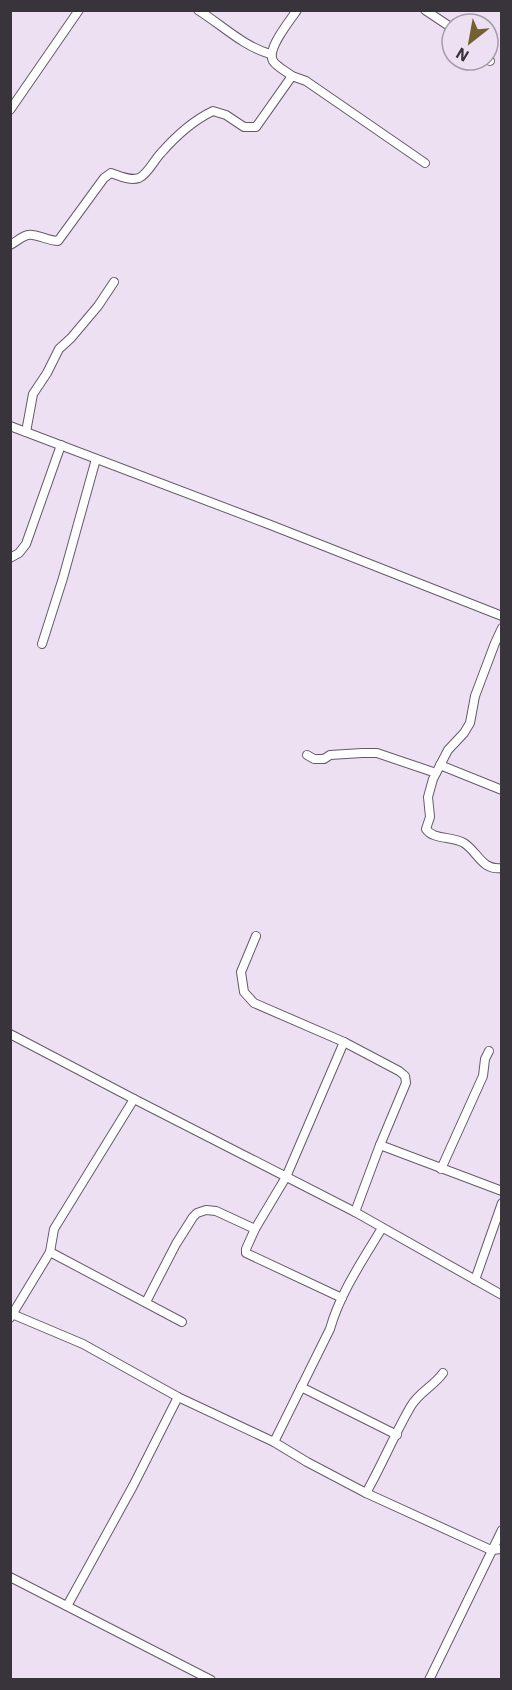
<svg xmlns="http://www.w3.org/2000/svg" width="512" height="1690" viewBox="0 0 512 1690" font-family="'IBM Plex Sans',sans-serif">
	<style>
		.lines { fill: none; stroke-linecap: round; stroke-linejoin: round }
		.street-casing { stroke: #655a6a; stroke-width: 10 }
		.street { stroke: #fff; stroke-width: 8 }
	</style>
	<rect width="100%" height="100%" fill="#ede0f3"/>
	<g class="lines">
		<defs>
			<g id="street">
				<path d="M198 10C222 25 243 46 270 54"/>
				<polyline points="425,10 452,28"/>
				<polyline points="488,59 490,61"/>
				<path d="M292 76C286 71 277 67 273 61 266 49 290 21 297 10"/>
				<polyline points="10,110 79,10"/>
				<path d="M10 245C16 242 22 236 28 235 35 233 48 241 58 241L104 178 111 173C120 176 130 181 139 178 148 174 154 160 161 153 175 137 194 120 213 111L226 115 244 127H256L292 76 306 81 425 163"/>
				<polyline points="10,426 268,524 502,616"/>
				<polyline points="26,432 33,394 47,373 59,349 71,338 98,306 114,282"/>
				<polyline points="10,558 19,553 26,544 61,445"/>
				<path d="M502 628 495 643 475 696 470 723 464 733 448 750 433 779 428 797 430 817 426 829C433 840 453 836 464 843 478 852 482 871 502 868"/>
				<polyline points="42,644 63,578 96,459"/>
				<polyline points="307,755 314,759 324,759 330,755 362,753 377,753 436,773"/>
				<polyline points="440,765 502,790"/>
				<polyline points="256,936 241,972 244,992 254,1003 344,1042 286,1177 255,1229 246,1249 246,1253 342,1298"/>
				<polyline points="10,1034 134,1099"/>
				<polyline points="344,1042 399,1071 405,1076 406,1083 380,1145 355,1212"/>
				<polyline points="380,1145 502,1191"/>
				<polyline points="441,1169 483,1076 485,1059 489,1051"/>
				<polyline points="50,1252 182,1322"/>
				<polyline points="475,1280 502,1203"/>
				<polyline points="146,1302 176,1244 193,1217 197,1213 206,1210 216,1211 255,1229"/>
				<polyline points="12,1314 83,1344 178,1397 274,1442 307,1462 366,1493 491,1550 502,1549"/>
				<polyline points="10,1318 50,1252 54,1229 134,1099 355,1212 502,1295"/>
				<polyline points="301,1387 397,1435"/>
				<path d="M274 1442 330 1329C340 1293 363 1260 382 1228"/>
				<path d="M366 1493C382 1465 394 1435 411 1406 419 1392 434 1386 443 1373"/>
				<polyline points="10,1577 211,1680"/>
				<polyline points="67,1606 133,1486 178,1397"/>
				<polyline points="429,1680 502,1530"/>
			</g>
		</defs>
		<!-- street casing -->
		<use href="#street" class="street-casing"/>
		<!-- street -->
		<use href="#street" class="street"/>
	</g>
	<!-- border -->
	<rect width="512" height="1690" fill="none" stroke="#39343b" stroke-width="24"/>
	<!-- north arrow -->
	<g transform="translate(470 42) rotate(211)"><circle r="28" fill="#ede0f3" stroke="#a59ba9" stroke-width="1.5"/>
	<path d="M0-4.5L10 22L0 15L-10 22Z" fill="#736230"/>
	<text y="-9" font-size="16" font-weight="bold" text-anchor="middle" fill="#39343b">N</text>
	</g>
</svg>
